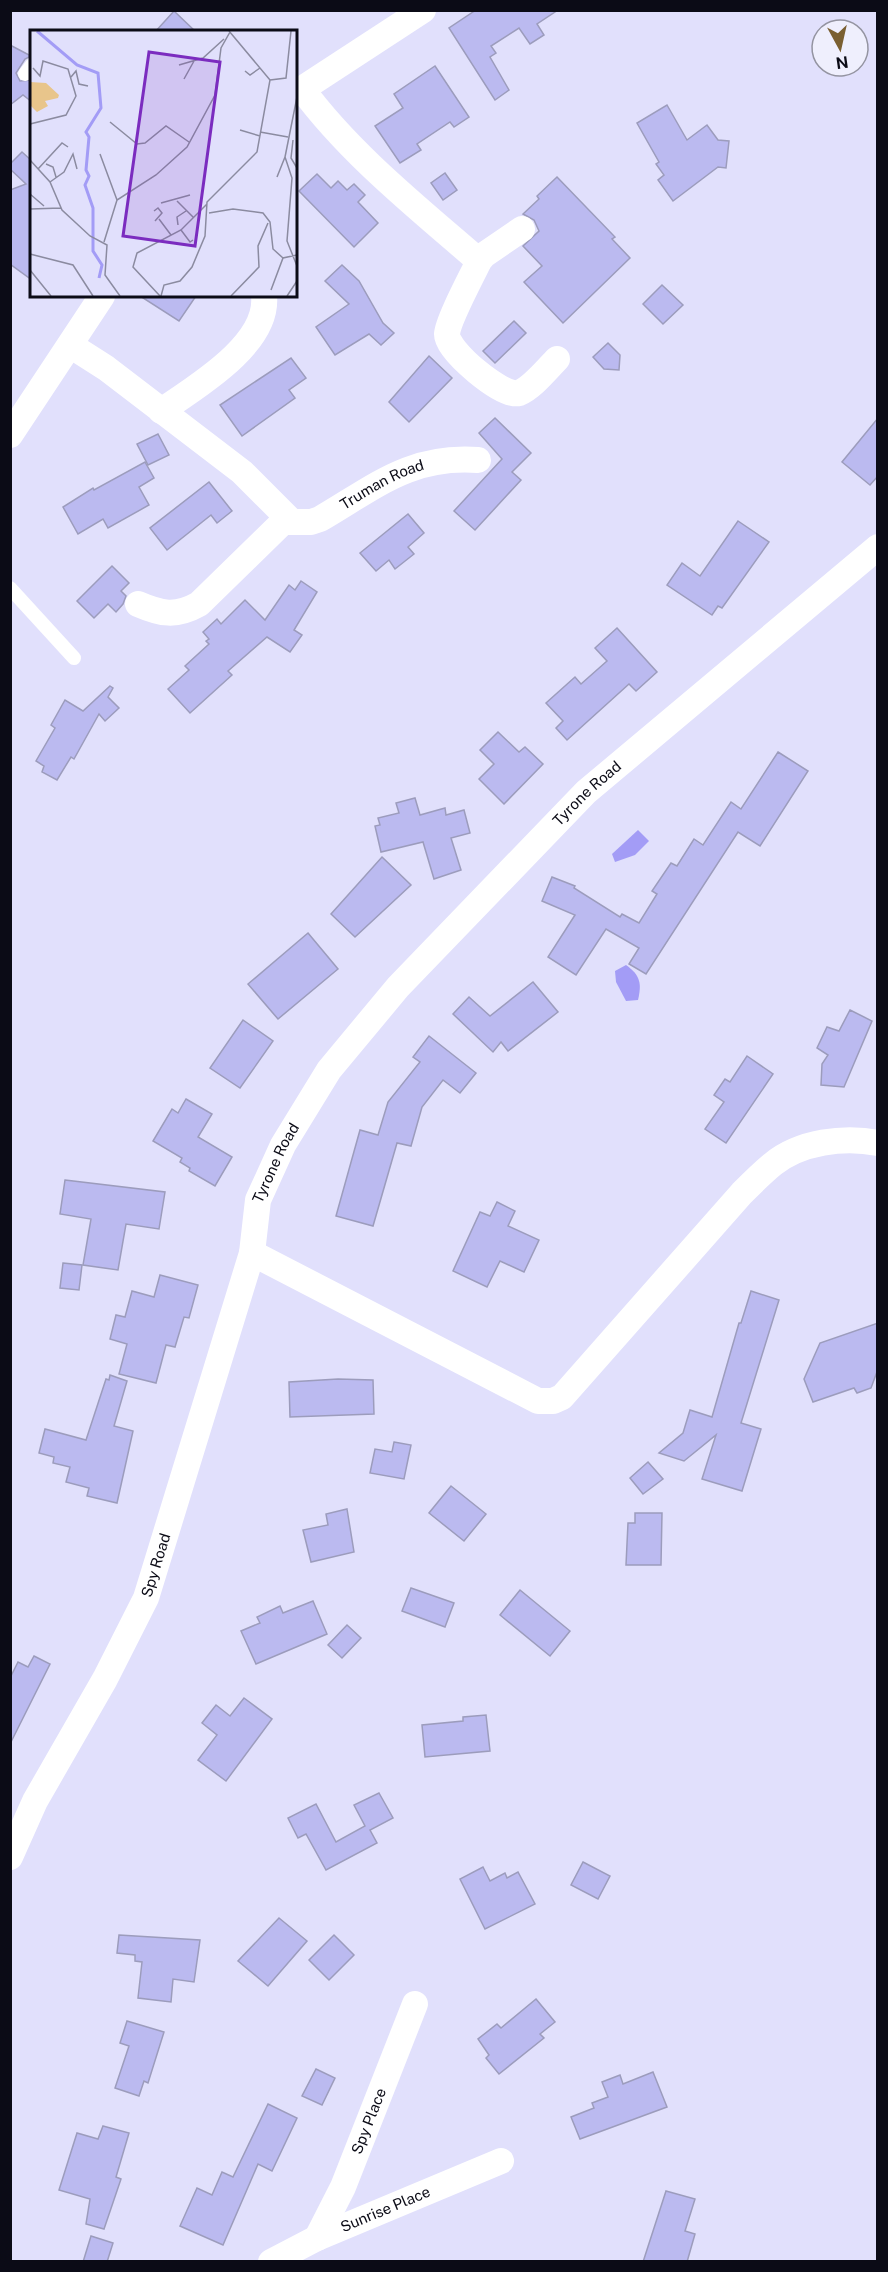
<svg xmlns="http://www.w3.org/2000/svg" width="888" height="2272" viewBox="0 0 888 2272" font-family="'Public Sans',sans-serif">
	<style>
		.water { fill: #a39cf6 }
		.building { fill: #bbbaf0; stroke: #9c9cbc; stroke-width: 1.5 }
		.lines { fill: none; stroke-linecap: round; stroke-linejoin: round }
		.lane { stroke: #fff; stroke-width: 14 }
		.street { stroke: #fff; stroke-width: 26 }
		.labels { text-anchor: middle; stroke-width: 4.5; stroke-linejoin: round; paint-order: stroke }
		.street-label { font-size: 15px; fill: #0b0b16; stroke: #efeffd }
		.inset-river { fill: none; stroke: #a39cf6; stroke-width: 3 }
		.inset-road { fill: none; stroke: #8b8ba0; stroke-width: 1.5 }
		.view { fill: #7b2cbf; fill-opacity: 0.15; stroke: #7b2cbf; stroke-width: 3 }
		.inset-edge { fill: none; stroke: #0b0b16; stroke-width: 3 }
	</style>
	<rect width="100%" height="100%" fill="#e1e0fc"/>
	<!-- water -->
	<g class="water">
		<polygon points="638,830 649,841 635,855 615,862 612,854"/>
		<path d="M626 965C640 975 642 983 638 1000L626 1001 616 982 615 971Z"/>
	</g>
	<!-- building -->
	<g class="building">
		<polygon points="476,10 558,10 537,24 544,35 530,44 519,28 491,46 496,53 490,57 509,90 495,100 449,28"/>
		<polygon points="174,11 196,32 155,32"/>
		<polygon points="10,45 31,56 25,59 16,73 20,81 32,80 32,102 23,95 10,105"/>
		<polygon points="435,66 469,117 454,127 450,122 417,144 421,150 400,163 375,126 403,108 394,94"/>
		<polygon points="667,105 687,140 707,125 718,140 729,141 726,168 718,167 673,201 658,180 664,175 656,164 659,162 637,123"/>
		<polygon points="22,152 32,161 32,280 10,264 10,190 26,184 10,169 10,164"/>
		<polygon points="445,173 457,190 443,200 431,183"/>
		<polygon points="317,174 331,188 338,181 347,190 354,184 365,195 358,202 378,223 354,247 299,191"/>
		<polygon points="557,177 615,237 612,239 630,258 563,323 524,282 542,266 523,246 539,231 534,220 523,214 539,199 537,196"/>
		<polygon points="342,265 359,281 383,323 394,333 381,345 369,334 335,355 316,327 349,304 325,281"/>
		<polygon points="662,285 683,305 663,324 643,304"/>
		<polygon points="140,296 196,296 179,321"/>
		<polygon points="514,321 526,333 495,363 483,351"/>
		<polygon points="608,343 620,355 619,370 604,369 593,357"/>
		<polygon points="429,356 452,378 409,422 389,402"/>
		<polygon points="291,358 306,378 289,390 295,398 242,436 220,405"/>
		<polygon points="495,418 531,453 512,472 521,480 475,530 454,511 502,459 479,433"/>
		<polygon points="878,418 878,476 870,485 842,462"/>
		<polygon points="158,434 169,455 148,465 137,444"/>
		<polygon points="145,462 154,478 139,487 149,505 108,528 103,519 78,534 63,507 93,488 94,490"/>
		<polygon points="209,482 232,511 217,523 211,515 167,550 150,528"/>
		<polygon points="408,514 424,533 408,547 414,554 395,569 389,560 376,571 360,553"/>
		<polygon points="738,521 769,542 722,608 718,606 712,615 667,585 682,563 700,576"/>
		<polygon points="112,566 129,583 121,591 126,596 123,604 116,612 108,604 94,618 77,601"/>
		<polygon points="301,581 317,592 294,630 302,635 290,652 267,637 228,671 232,675 190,713 168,689 189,670 185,666 209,644 206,641 209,639 203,632 217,619 221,624 245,600 265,620 289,585 295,590"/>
		<polygon points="617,628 657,672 636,691 629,684 567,740 556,728 563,721 546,703 575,677 581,684 607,661 595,648"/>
		<polygon points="110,686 113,688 108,697 119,708 105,721 99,714 74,759 71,757 57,780 42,772 44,766 36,761 55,728 51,725 65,700 83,711"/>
		<polygon points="498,732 519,752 525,747 543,764 504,804 479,779 494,764 480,750"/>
		<polygon points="778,752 808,771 760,846 738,832 646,974 629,964 639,948 606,929 576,975 548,957 575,915 542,901 552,877 575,886 574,888 620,917 622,914 639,923 657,894 652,891 671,863 677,866 694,839 703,845 731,802 741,809"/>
		<polygon points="415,798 420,815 445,808 446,815 464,810 470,833 451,838 461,870 434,879 423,842 381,852 375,826 380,825 378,818 399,813 396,803"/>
		<polygon points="382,857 411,885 355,937 331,914"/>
		<polygon points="308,933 338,969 278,1019 248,984"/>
		<polygon points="533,982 558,1012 508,1051 501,1042 493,1052 453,1014 469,997 490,1016"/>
		<polygon points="850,1010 872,1021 844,1087 821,1085 822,1064 828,1055 817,1048 827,1027 839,1031"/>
		<polygon points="243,1020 273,1041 240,1088 210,1068"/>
		<polygon points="429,1036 476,1073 460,1093 443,1080 422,1107 411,1146 397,1143 373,1226 336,1216 360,1130 378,1135 388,1102 420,1062 413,1057"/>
		<polygon points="747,1056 773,1074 726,1143 705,1129 724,1102 714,1095 725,1079 730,1082"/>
		<polygon points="186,1099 212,1114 198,1137 232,1157 215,1186 189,1171 190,1168 180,1162 182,1158 153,1141 172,1109 178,1113"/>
		<polygon points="65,1180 165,1192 159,1229 126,1224 118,1270 83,1265 91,1219 60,1214"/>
		<polygon points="497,1202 515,1211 508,1226 539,1240 524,1272 500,1261 487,1287 453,1271 480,1212 490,1216"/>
		<polygon points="63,1263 82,1265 79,1290 60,1288"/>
		<polygon points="160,1275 198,1285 189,1318 184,1317 175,1347 166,1345 156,1383 119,1374 127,1344 110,1339 116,1315 125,1317 132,1291 154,1297"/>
		<polygon points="751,1291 779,1300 741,1423 761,1429 742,1491 702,1479 716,1435 684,1461 659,1453 683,1433 690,1410 712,1417 739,1323 741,1323"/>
		<polygon points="878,1323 878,1369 871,1388 857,1393 854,1388 813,1402 804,1379 820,1343"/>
		<polygon points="110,1375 127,1381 114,1426 133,1431 117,1503 87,1496 89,1488 66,1482 70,1467 53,1463 54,1457 39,1453 45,1429 86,1440 106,1379 109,1380"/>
		<polygon points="338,1379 373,1380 374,1414 290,1417 289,1382"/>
		<polygon points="394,1442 411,1445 404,1479 370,1473 375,1449 392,1452"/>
		<polygon points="648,1462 663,1479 643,1494 630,1478"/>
		<polygon points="451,1486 486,1514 464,1541 429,1513"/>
		<polygon points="347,1509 354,1552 311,1562 303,1530 328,1525 326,1514"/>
		<polygon points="635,1513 662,1513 661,1565 626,1565 628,1523 635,1523"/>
		<polygon points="411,1588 454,1603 445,1627 402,1611"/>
		<polygon points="520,1590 570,1631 550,1656 500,1615"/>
		<polygon points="313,1601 327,1634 256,1664 241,1631 260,1623 257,1617 280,1606 283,1613"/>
		<polygon points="347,1625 361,1638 342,1658 328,1645"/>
		<polygon points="34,1656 50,1664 10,1744 10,1678 18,1662 28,1667"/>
		<polygon points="244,1698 272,1719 226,1781 198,1760 217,1735 202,1723 216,1705 230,1716"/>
		<polygon points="486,1715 490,1751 425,1757 422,1725 463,1721 463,1717"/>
		<polygon points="379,1793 393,1818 370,1830 377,1843 326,1870 306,1834 298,1838 288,1818 316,1804 336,1842 365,1826 354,1805"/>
		<polygon points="583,1862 610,1876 598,1899 571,1885"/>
		<polygon points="483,1867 490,1881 505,1873 507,1878 518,1872 535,1904 485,1929 460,1879"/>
		<polygon points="279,1918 307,1941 268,1986 238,1961"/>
		<polygon points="119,1935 200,1940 194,1982 173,1979 171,2002 138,1998 142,1962 135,1961 135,1955 117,1953"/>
		<polygon points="334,1935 354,1955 329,1980 309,1960"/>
		<polygon points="536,1999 555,2022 540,2034 544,2038 499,2074 486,2058 489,2055 478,2039 497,2024 501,2028"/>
		<polygon points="127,2021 164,2032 148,2083 144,2081 139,2096 115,2088 129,2046 120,2043"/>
		<polygon points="316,2069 335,2078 322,2105 302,2096"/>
		<polygon points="653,2072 667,2107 580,2139 571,2117 594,2108 592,2103 608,2097 602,2082 620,2075 623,2084"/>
		<polygon points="268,2104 297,2118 272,2171 258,2164 223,2245 180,2226 197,2188 212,2195 222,2172 233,2177"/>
		<polygon points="103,2126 129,2133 116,2177 121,2179 104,2229 86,2224 90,2199 59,2190 77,2133 98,2139"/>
		<polygon points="666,2191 695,2199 685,2231 695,2234 687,2262 643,2262"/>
		<polygon points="91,2236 113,2243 107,2262 83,2262"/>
	</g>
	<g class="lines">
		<!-- lane -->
		<g class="lane">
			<polyline points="25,74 32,65"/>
			<polyline points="10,588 74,658"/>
		</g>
		<!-- street -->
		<g class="street">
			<path d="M302 89C350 154 418 208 479 261"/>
			<polyline points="296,93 423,10"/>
			<path d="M522 229 484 255 479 261C472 276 448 320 447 334 446 350 503 398 519 393 532 388 547 369 557 359"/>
			<polyline points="70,345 106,368 242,472 290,520"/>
			<path d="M161 411C196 387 269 344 264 296"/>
			<polyline points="10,435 102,296"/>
			<path id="s1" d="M138 604C161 614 176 617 199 604L283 522H311L320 519C375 487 410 455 478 460"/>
			<path d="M252 1253 538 1401H553L562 1397 742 1193C752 1183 762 1173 773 1164 800 1142 844 1136 878 1143"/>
			<path id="s2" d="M10 1857 35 1801 105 1679 146 1598 252 1253 258 1200 283 1145 329 1070 398 987 586 792 878 547"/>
			<path id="s3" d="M317 2238 343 2187 415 2004"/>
			<path id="s4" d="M271 2262 317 2238 501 2161"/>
		</g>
	</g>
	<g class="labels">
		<!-- street labels -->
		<g class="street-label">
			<text dy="5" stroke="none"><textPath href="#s1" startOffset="290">Truman Road</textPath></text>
			<text dy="5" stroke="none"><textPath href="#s2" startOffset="1234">Tyrone Road</textPath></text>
			<text dy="5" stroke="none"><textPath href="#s2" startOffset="748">Tyrone Road</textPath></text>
			<text dy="5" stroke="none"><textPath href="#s2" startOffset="327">Spy Road</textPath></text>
			<text dy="5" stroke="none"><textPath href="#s3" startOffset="128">Spy Place</textPath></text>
			<text dy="5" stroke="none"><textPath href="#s4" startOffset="126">Sunrise Place</textPath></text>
		</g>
	</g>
	<!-- overview -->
	<g transform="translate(30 30)">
		<rect width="267" height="267" fill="#e1e0fc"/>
		<path d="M0 52 16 53 29 65 28 68 15 71 18 76 7 82 0 75Z" fill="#e8c58b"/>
		<path class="inset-river" d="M7 1 47 35 68 43 71 78 56 102 59 107 56 140 59 146 55 155 63 178V221L72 235 69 248"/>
		<path class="inset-road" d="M149 35 173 28 194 9M215 41 220 45 230 38M41 47 46 41 49 54 58 56M154 49 164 31M240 50 256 48 261 1M267 67 255 127 262 148 257 211 267 236M80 92 107 114 115 113 136 96 159 112M0 94 36 85 46 66 38 39 13 31 10 46 3 38M210 100 230 106M230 102 258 107M263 110 261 128 267 138M70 124 87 170M0 130 20 152 32 180 60 206 77 215 75 245 90 266M16 134 23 137 26 147M8 139 32 113 38 117M247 147 255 127M20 152 34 142 43 124 47 139M0 164 14 176M147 171 163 187M131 173 160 165M0 179 31 178M124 181 128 178 132 183 125 191M179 183 203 179 233 183 240 192 243 219 253 228M129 189 141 205M148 195 147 187 156 181M151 200 160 212 163 210M74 212 87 170 126 145 157 117 185 65 191 18 200 2M0 224 43 235 63 266M0 240 21 266M241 260 253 228 267 225M130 266 103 237 107 223 151 200 177 174M131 266 134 255 150 251 162 237 175 206 177 172 227 122 240 50 199 1M201 266 229 237 228 216 238 193M257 266 267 251"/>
		<path class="view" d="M119 22 190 32 165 216 93 206Z"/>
		<rect width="267" height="267" class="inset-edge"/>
	</g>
	<!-- border -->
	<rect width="888" height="2272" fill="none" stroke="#0b0b16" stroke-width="24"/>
	<!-- north arrow -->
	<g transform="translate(840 48) rotate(172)"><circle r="28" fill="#efeffd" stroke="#9494a1" stroke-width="1.5"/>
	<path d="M0-4.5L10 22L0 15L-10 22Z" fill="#7a5f31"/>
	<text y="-9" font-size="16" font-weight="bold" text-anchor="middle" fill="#0b0b16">N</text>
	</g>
</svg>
